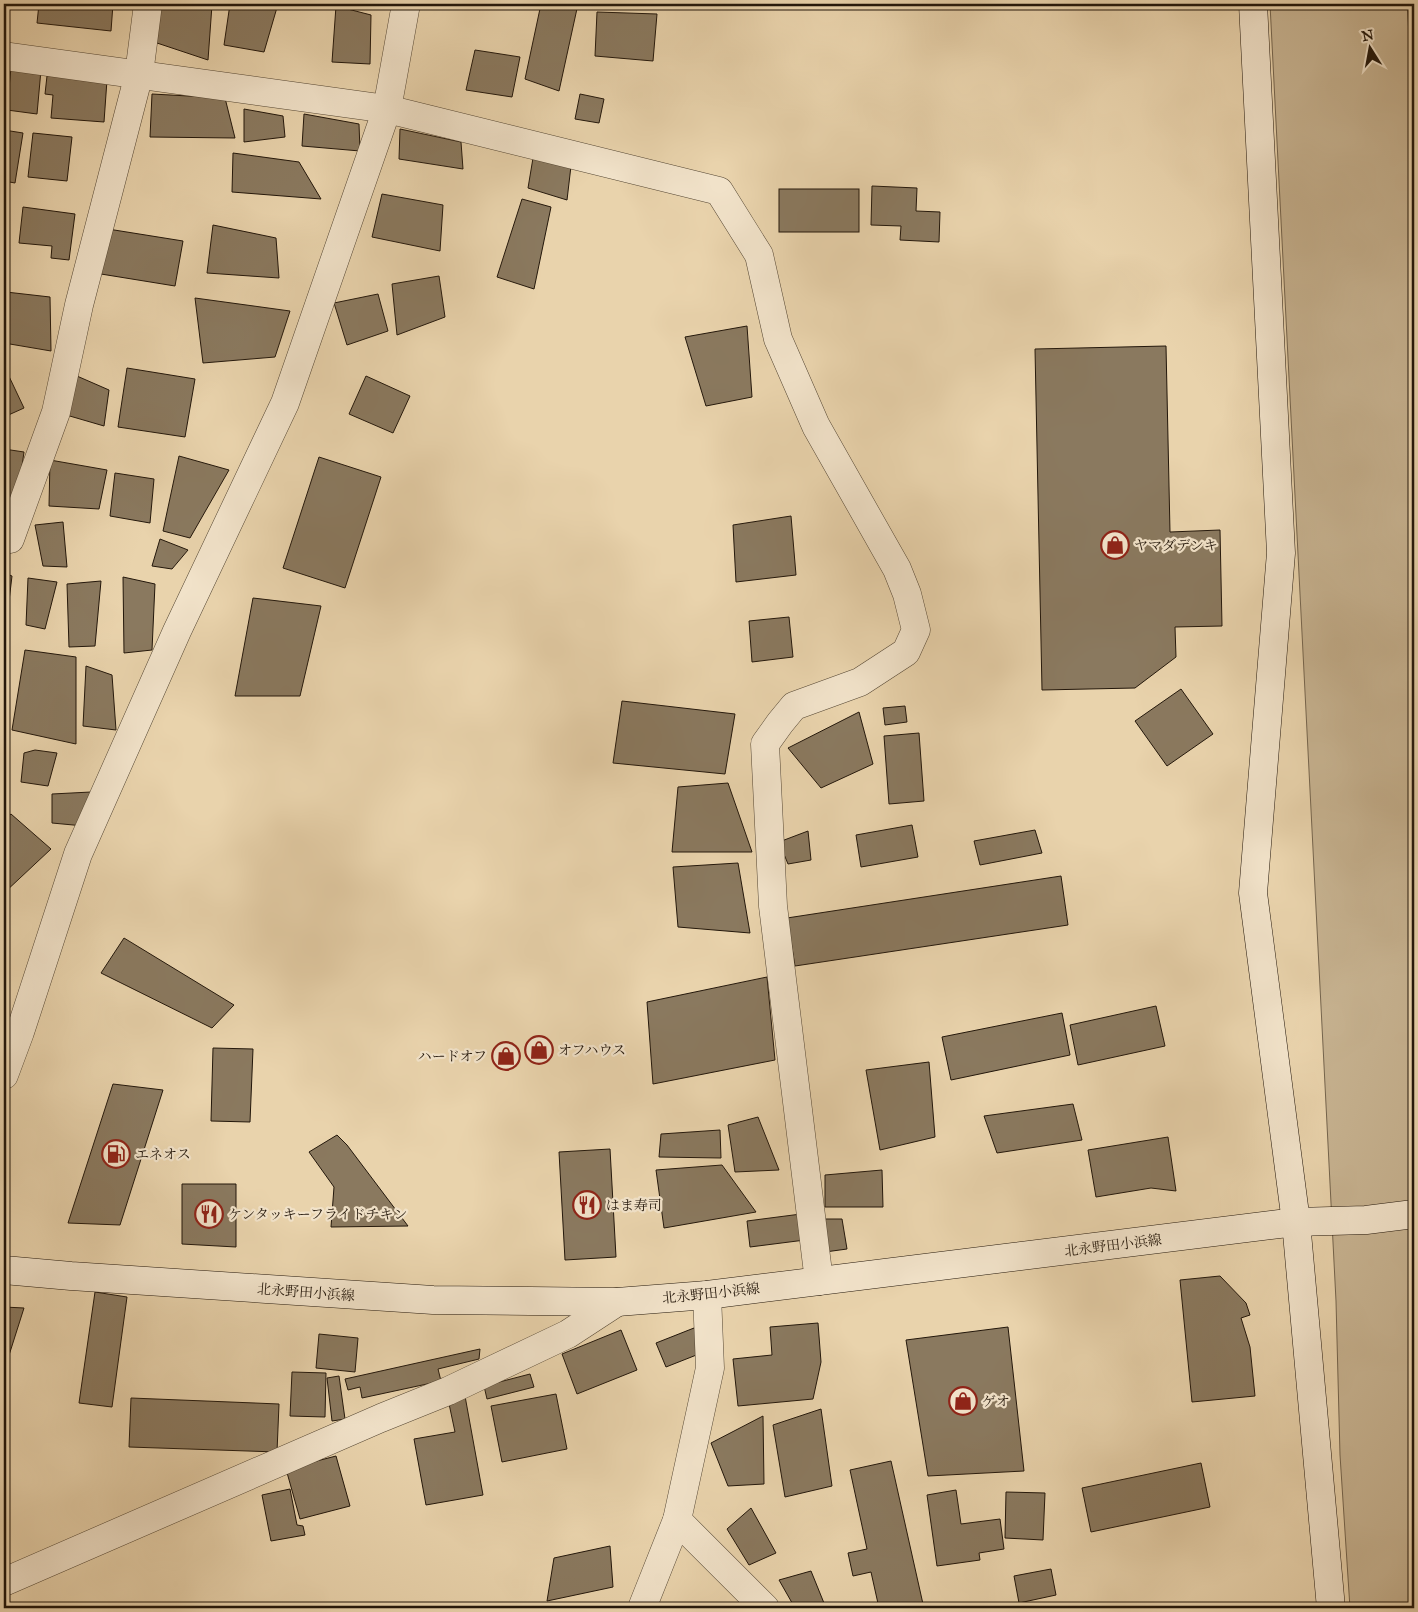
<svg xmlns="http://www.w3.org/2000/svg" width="1418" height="1612" viewBox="0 0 1418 1612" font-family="'IM FELL Great Primer','Noto Serif JP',serif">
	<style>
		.green { fill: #c7b391; stroke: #75654e }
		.building { fill: #8a795f; stroke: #23170b }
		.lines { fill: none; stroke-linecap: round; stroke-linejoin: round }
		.street-casing { stroke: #544633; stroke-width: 29 }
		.secondary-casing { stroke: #23170b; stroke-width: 29 }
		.street { stroke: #f1e2c9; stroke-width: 28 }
		.secondary { stroke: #f1e2c9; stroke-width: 28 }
		.labels { text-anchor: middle; stroke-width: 4.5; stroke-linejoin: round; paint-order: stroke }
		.poi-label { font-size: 14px; fill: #23170b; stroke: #f1e2c9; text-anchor: start }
		.street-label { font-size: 14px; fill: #23170b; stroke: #f1e2c9 }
	</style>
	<rect width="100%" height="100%" fill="#e9d3ac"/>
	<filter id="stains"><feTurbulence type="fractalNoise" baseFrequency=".004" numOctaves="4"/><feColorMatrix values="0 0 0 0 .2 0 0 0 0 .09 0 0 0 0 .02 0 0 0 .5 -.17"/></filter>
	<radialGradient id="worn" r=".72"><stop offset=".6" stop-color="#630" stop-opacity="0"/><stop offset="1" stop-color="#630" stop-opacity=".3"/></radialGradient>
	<!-- green -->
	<polygon class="green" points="1270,4 1407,4 1414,107 1414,1608 1350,1608 1340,1455 1336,1301"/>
	<!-- building -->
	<g class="building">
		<polygon points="39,4 113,4 111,31 37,23"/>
		<polygon points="230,4 278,4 264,52 224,45"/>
		<polygon points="541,4 578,4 559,91 525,79"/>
		<polygon points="162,5 212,5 208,60 154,42"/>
		<polygon points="336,6 371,15 370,64 332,62"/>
		<polygon points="597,12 657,14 653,61 595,56"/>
		<polygon points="475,50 520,57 512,97 466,90"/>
		<polygon points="11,67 41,70 37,114 7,110"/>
		<polygon points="47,76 107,80 104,122 51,118 53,95 45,94"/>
		<polygon points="152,94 225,98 235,138 150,137"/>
		<polygon points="580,94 604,99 599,123 575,119"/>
		<polygon points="244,109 283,116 285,137 244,142"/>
		<polygon points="304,114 359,124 360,151 302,146"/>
		<polygon points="400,129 461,142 463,169 399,159"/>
		<polygon points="4,130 23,133 15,183 4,181"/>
		<polygon points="33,133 72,137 67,181 28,177"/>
		<polygon points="233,153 299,162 321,199 232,192"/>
		<polygon points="533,158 571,166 567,200 528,188"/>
		<polygon points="872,186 917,188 916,211 940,212 939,242 900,240 901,226 871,225"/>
		<rect x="779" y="189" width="80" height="43"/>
		<polygon points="382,194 443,205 440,251 372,237"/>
		<polygon points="522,199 551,207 534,289 497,277"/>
		<polygon points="23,207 75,214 69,260 51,258 52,246 19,243"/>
		<polygon points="213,225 276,238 279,278 207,273"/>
		<polygon points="108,229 183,241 175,286 101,274"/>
		<rect x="4" y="236" width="5" height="43"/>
		<polygon points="439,276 445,317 397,335 392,284"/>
		<polygon points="6,292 50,297 51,351 4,343"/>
		<polygon points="378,294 388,331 347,345 334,303"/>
		<polygon points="195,298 290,311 275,357 203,363"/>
		<polygon points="747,326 752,397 706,406 685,337"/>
		<polygon points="1166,346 1170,532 1220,530 1222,626 1175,627 1176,657 1135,688 1042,690 1035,349"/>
		<polygon points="127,368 195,379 185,437 118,427"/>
		<polygon points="4,370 6,370 24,408 4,417"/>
		<polygon points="70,373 109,390 104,426 56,412"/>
		<polygon points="366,376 410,396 393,433 349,414"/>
		<polygon points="4,449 24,452 17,500 4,497"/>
		<polygon points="179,456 229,470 190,538 163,531"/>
		<polygon points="319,457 381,477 345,588 283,568"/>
		<polygon points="50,460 107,470 99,509 49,506"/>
		<polygon points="115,473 154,479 150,523 110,516"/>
		<polygon points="791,516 796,575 736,582 733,525"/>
		<polygon points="63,522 67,567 43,566 35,525"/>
		<polygon points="160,539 188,550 172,569 152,566"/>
		<polygon points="4,573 12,576 6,626 4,626"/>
		<polygon points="123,577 155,584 152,650 124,653"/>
		<polygon points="28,578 57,582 45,629 26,625"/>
		<polygon points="101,581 95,646 69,647 67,584"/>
		<polygon points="253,598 321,606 300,696 235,696"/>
		<polygon points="789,617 793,657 752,662 749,621"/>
		<polygon points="25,650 76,657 76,744 12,730"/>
		<polygon points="86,666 112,675 116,730 83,726"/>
		<polygon points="1181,689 1213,734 1167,766 1135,721"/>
		<polygon points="622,701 735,714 725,774 613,763"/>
		<polygon points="905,706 907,722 885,725 883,708"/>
		<polygon points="859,712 873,764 821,788 788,748"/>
		<polygon points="919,733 924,801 889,804 884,736"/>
		<polygon points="35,750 57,753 48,786 21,782 24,753"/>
		<polygon points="728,783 752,852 672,852 678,787"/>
		<polygon points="4,784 9,799 4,802"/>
		<polygon points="91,792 84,826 52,823 52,794"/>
		<polygon points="11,814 51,849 4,893 4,820"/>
		<polygon points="912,825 918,857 861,867 856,835"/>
		<polygon points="1035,830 1042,853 980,865 974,841"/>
		<polygon points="808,831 811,860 788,864 779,842"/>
		<polygon points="738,863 750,933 678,927 673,867"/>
		<polygon points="1061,876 1068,925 795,966 787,918"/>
		<polygon points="124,938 234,1005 212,1028 101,973"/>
		<polygon points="767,977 775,1060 653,1084 647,1002"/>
		<polygon points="1156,1006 1165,1046 1078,1065 1070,1025"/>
		<polygon points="1062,1013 1070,1055 951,1080 942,1037"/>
		<polygon points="213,1048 253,1049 250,1122 211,1121"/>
		<polygon points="929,1062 935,1137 880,1150 866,1070"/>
		<polygon points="113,1084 163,1090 120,1225 68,1223"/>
		<polygon points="1073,1104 1082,1140 997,1153 984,1116"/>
		<polygon points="758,1117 779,1170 735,1172 728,1125"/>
		<polygon points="720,1130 721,1158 659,1157 661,1134"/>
		<polygon points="337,1135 347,1145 408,1226 331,1227 334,1187 309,1152"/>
		<polygon points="1168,1137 1176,1191 1151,1188 1096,1197 1088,1150"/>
		<polygon points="610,1149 616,1257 565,1260 559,1152"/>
		<polygon points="722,1165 756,1212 664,1228 656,1170"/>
		<polygon points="882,1170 883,1207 825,1207 825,1175"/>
		<polygon points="182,1184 236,1184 236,1247 182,1244"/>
		<polygon points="801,1214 805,1240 750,1247 747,1221"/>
		<polygon points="821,1219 842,1219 847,1249 825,1252"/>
		<polygon points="1220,1276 1246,1303 1250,1315 1241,1318 1250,1347 1255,1396 1192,1402 1180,1280"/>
		<polygon points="95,1292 127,1297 112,1407 79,1403"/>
		<polygon points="4,1307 24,1308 4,1371"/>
		<polygon points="818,1323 821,1362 813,1399 738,1406 733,1359 772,1355 770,1327"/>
		<polygon points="1008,1327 1024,1471 928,1476 906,1340"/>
		<polygon points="694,1328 704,1352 666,1367 656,1343"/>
		<polygon points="621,1330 637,1370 577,1394 562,1354"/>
		<polygon points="319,1334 358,1338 355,1372 316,1368"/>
		<polygon points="480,1349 479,1359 438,1369 441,1381 362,1398 360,1387 348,1390 345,1379"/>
		<polygon points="292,1372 326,1373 325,1417 290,1416"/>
		<polygon points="530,1374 534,1387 487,1399 484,1386"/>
		<polygon points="339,1376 345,1419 332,1421 327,1378"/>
		<polygon points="556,1394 567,1449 502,1462 491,1406"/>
		<polygon points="465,1396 483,1495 426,1505 414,1439 455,1432 448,1399"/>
		<polygon points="131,1398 279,1404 277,1452 129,1447"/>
		<polygon points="821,1409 832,1486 785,1497 773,1425"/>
		<polygon points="763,1416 764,1484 728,1486 711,1443"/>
		<polygon points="336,1456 350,1506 300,1519 286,1469"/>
		<polygon points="891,1461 923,1604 904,1608 879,1608 871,1572 853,1576 848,1553 867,1549 850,1470"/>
		<polygon points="1201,1463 1210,1507 1091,1532 1082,1488"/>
		<polygon points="290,1489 297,1525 303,1526 305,1535 271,1541 262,1495"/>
		<polygon points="956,1490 961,1524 1000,1519 1004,1549 979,1553 980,1560 937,1566 927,1495"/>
		<polygon points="1006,1492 1045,1493 1043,1540 1005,1538"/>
		<polygon points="751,1508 776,1553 749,1565 727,1529"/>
		<polygon points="610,1546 613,1587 547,1601 554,1558"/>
		<polygon points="1051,1569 1056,1595 1019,1603 1014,1576"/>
		<polygon points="811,1571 826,1608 795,1608 779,1580"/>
	</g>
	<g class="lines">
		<defs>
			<g id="street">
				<polyline points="4,56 387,109 719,191 759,255 778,339 816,426 897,569 907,594 916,630 906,652 860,682 794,706 780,723 765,744 773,906 819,1281"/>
				<polyline points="4,540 10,539 56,412 79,305 139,74 148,4"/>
				<polyline points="4,1075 20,1032 78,854 177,631 285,403 387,109 406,4"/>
				<polyline points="707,1295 710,1368 677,1520 765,1608"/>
				<polyline points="4,1582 381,1418 448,1391 568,1334 617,1302"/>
				<polyline points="642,1608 677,1520"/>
			</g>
			<g id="secondary">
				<polyline points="1253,4 1281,553 1253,893 1296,1222 1331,1608"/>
				<polyline points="4,1270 71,1276 433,1300 617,1302 707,1295 1296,1222 1366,1220 1414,1214"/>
			</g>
		</defs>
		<!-- street casing -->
		<use href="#street" class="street-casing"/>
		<!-- secondary casing -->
		<use href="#secondary" class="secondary-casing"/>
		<!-- street -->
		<use href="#street" class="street"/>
		<!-- secondary -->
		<use href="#secondary" class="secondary"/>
	</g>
	<!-- icons -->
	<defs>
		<symbol id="shop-ring" viewBox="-11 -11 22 22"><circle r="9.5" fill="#f1e2c9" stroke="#8f2418" stroke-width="1.5"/><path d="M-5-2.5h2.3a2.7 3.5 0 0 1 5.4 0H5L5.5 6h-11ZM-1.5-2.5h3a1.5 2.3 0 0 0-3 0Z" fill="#8f2418"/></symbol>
		<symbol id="fuel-ring" viewBox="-11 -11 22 22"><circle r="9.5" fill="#f1e2c9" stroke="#8f2418" stroke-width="1.5"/><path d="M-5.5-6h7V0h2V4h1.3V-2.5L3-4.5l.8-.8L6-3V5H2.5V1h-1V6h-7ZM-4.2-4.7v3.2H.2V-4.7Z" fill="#8f2418"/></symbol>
		<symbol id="restaurant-ring" viewBox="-11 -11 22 22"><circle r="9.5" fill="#f1e2c9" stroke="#8f2418" stroke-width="1.5"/><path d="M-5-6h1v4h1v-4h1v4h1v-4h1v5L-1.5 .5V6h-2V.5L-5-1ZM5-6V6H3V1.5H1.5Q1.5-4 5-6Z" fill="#8f2418"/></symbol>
	</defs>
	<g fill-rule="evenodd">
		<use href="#shop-ring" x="1099" y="529" width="32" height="32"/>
		<use href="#shop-ring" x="523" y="1034" width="32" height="32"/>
		<use href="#shop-ring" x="490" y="1040" width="32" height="32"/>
		<use href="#fuel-ring" x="100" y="1138" width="32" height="32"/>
		<use href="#restaurant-ring" x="571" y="1189" width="32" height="32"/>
		<use href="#restaurant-ring" x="193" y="1198" width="32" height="32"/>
		<use href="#shop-ring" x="947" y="1385" width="32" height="32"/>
	</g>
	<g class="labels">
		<!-- poi labels -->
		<g class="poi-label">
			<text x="1134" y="550">ヤマダデンキ</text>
			<text x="558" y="1055">オフハウス</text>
			<text x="487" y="1061" text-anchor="end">ハードオフ</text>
			<text x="135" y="1159">エネオス</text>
			<text x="606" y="1210">はま寿司</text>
			<text x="228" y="1219">ケンタッキーフライドチキン</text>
			<text x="982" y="1406">ゲオ</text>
		</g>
		<!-- street labels -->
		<g class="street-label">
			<text transform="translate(1113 1245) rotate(-7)" y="5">北永野田小浜線</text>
			<text transform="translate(306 1292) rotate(4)" y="5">北永野田小浜線</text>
			<text transform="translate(711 1293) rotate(-6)" y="5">北永野田小浜線</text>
		</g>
	</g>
	<!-- margin -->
	<rect width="1418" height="1612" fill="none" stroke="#e9d3ac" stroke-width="20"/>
	<rect x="5" y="5" width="1408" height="1602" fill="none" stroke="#23170b" stroke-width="2.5"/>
	<rect x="10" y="10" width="1398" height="1592" fill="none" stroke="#23170b"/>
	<!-- north arrow -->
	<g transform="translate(1370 48) rotate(349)" stroke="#f1e2c9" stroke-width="4" paint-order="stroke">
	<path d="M0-4L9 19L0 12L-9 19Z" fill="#23170b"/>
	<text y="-8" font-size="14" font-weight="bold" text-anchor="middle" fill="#23170b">N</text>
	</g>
	<rect width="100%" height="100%" filter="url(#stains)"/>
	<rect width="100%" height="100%" fill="url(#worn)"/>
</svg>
